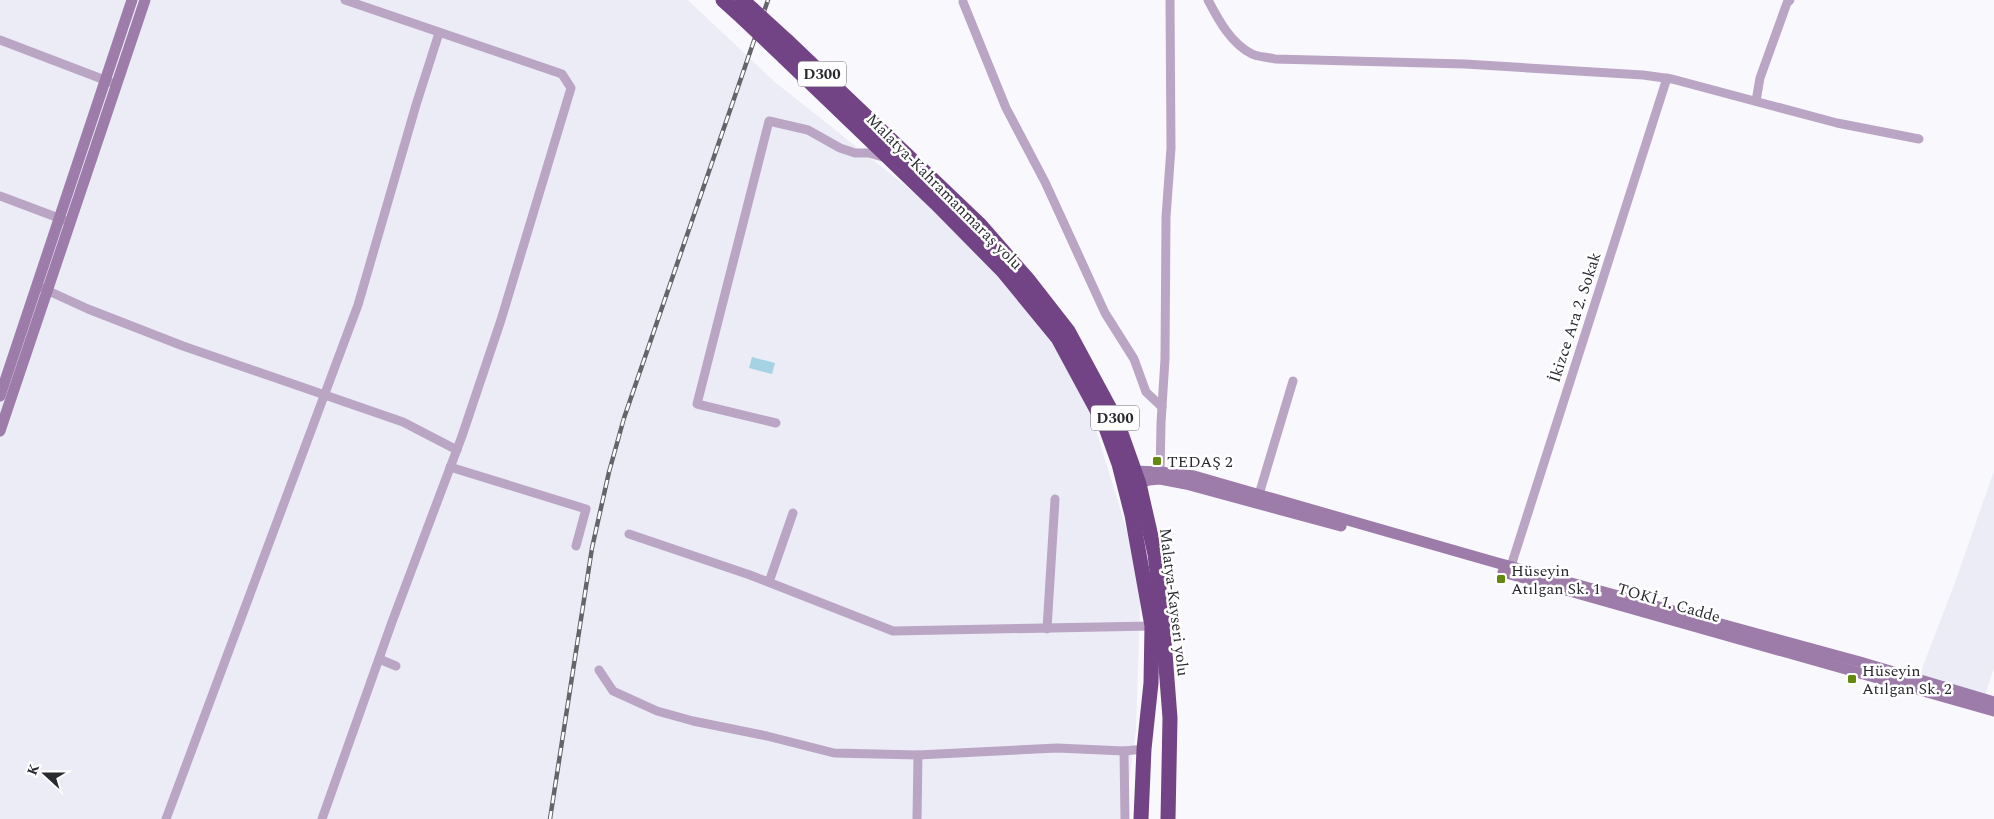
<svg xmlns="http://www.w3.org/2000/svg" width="1994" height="819" viewBox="0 0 1994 819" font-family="Spectral,serif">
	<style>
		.built { fill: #ececf7 }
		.water { fill: #a5d3e4 }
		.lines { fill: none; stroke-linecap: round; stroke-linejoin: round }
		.street { stroke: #bba5c5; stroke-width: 9 }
		.secondary { stroke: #9d7caa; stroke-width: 11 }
		.highway { stroke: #734485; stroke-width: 15 }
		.rail-casing { stroke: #64646a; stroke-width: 4.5 }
		.rail { stroke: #fff; stroke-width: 2.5; stroke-dasharray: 8; stroke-linecap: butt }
		.highway-bridge { stroke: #734485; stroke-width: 15 }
		.poi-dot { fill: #64890e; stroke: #fff; stroke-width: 2 }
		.labels { text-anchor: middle; stroke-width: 5; stroke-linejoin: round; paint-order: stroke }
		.shield { fill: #fff; stroke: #69696e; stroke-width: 1 }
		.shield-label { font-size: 15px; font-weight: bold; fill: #292930 }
		.street-label { font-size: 16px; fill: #292930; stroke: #fff }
		.poi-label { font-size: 16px; fill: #292930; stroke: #fff; text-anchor: start }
	</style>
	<rect width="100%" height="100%" fill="#f9f9fd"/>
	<!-- built -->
	<g class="built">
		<polygon points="0,0 688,0 775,82 931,206 1039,318 1091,414 1141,576 1136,730 1124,819 0,819"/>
		<polygon points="1994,471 1994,668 1983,701 1918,679 1954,585"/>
	</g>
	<!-- water -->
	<polygon class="water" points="752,357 775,363 772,374 749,368"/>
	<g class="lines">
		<!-- street -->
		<g class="street">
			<path d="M1208 0C1218 19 1231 44 1252 54 1258 57 1268 57 1275 59L1465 64 1643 75 1672 79 1837 123 1919 139"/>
			<polyline points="963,2 1006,108 1045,182 1105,313 1134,359 1146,392 1162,407"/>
			<polyline points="0,40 110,82"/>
			<polyline points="1756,101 1760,78 1787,3 1790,0"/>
			<polyline points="0,196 64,220"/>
			<polyline points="42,288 88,309 183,346 403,422 457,450"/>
			<polyline points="776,423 697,404 769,121 808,130 840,148 855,153 869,153 886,158"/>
			<polyline points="450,467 586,509 576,546"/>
			<polyline points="1160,477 1161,423 1165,359 1166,217 1171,148 1170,0"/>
			<polyline points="1257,501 1293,381"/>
			<polyline points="629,534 750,575 893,631 1152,626"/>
			<polyline points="1511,566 1667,78"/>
			<polyline points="769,582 793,513"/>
			<polyline points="1047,629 1055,499"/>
			<polyline points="379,659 396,666"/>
			<polyline points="599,670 613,691 657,711 693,721 767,736 834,753 918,755 1057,748 1124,751 1144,749"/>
			<polyline points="1124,751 1125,819"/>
			<polyline points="166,819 358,305 416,105 439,33"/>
			<polyline points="322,819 392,622 462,436 501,320 571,88 562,74 345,0"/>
			<polyline points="917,819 918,755"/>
		</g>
		<!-- secondary -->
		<g class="secondary">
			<polyline points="0,396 132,0"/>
			<polyline points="0,431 145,0"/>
			<polyline points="1134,471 1160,472 1194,476 1494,562 1860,662 1994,702"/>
			<polyline points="1139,484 1149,480 1160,479 1186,484 1341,526"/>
			<polyline points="1503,572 1994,711"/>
		</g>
		<!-- highway -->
		<g class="highway">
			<polyline points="723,0 744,19"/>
			<polyline points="742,0 752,9"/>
			<polyline points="787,41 980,225 1029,281 1068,331 1117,422 1139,484 1155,554 1162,614 1170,718 1168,819"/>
			<polyline points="784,57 936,203 1003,271 1058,338 1105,425 1119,464 1132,515 1152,626 1151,683 1144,749 1141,819"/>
		</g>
		<defs>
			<polyline id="rail" points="550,819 592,548 609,472 624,418 768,0"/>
		</defs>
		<!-- rail casing -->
		<use href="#rail" class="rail-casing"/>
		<!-- rail -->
		<use href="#rail" class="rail"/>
		<!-- highway-bridge -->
		<g class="highway-bridge">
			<polyline points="752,9 787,41"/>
			<polyline points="744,19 784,57"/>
		</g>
	</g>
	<!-- markers -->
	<g class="poi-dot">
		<rect x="1152" y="456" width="10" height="10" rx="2.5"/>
		<rect x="1496" y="574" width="10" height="10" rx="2.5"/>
		<rect x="1847" y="674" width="10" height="10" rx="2.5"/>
	</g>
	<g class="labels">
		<!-- shield labels -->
		<g class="shield">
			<rect x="798" y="61.5" width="48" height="25" rx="4"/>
			<rect x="1091" y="405.5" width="48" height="25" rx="4"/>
		</g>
		<g class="shield-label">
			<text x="822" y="79">D300</text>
			<text x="1115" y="423">D300</text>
		</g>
		<!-- street labels -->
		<g class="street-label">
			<text transform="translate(945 191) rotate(45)" y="6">Malatya-Kahramanmaraş yolu</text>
			<text transform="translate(1574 317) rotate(-72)" y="6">İkizce Ara 2. Sokak</text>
			<text transform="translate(1175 602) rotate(83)" y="6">Malatya-Kayseri yolu</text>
			<text transform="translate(1669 602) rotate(16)" y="6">TOKİ 1. Cadde</text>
		</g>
		<!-- poi labels -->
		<g class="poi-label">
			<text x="1167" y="467">TEDAŞ 2</text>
			<text x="1511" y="576">Hüseyin<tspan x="1511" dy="18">Atılgan Sk. 1</tspan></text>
			<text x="1862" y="676">Hüseyin<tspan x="1862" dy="18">Atılgan Sk. 2</tspan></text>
		</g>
	</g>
	<!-- north arrow -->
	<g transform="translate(45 774) rotate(291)" stroke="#ffffff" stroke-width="4" paint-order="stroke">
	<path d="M0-4L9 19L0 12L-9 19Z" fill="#292930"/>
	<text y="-8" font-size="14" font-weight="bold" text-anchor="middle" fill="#292930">K</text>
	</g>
</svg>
